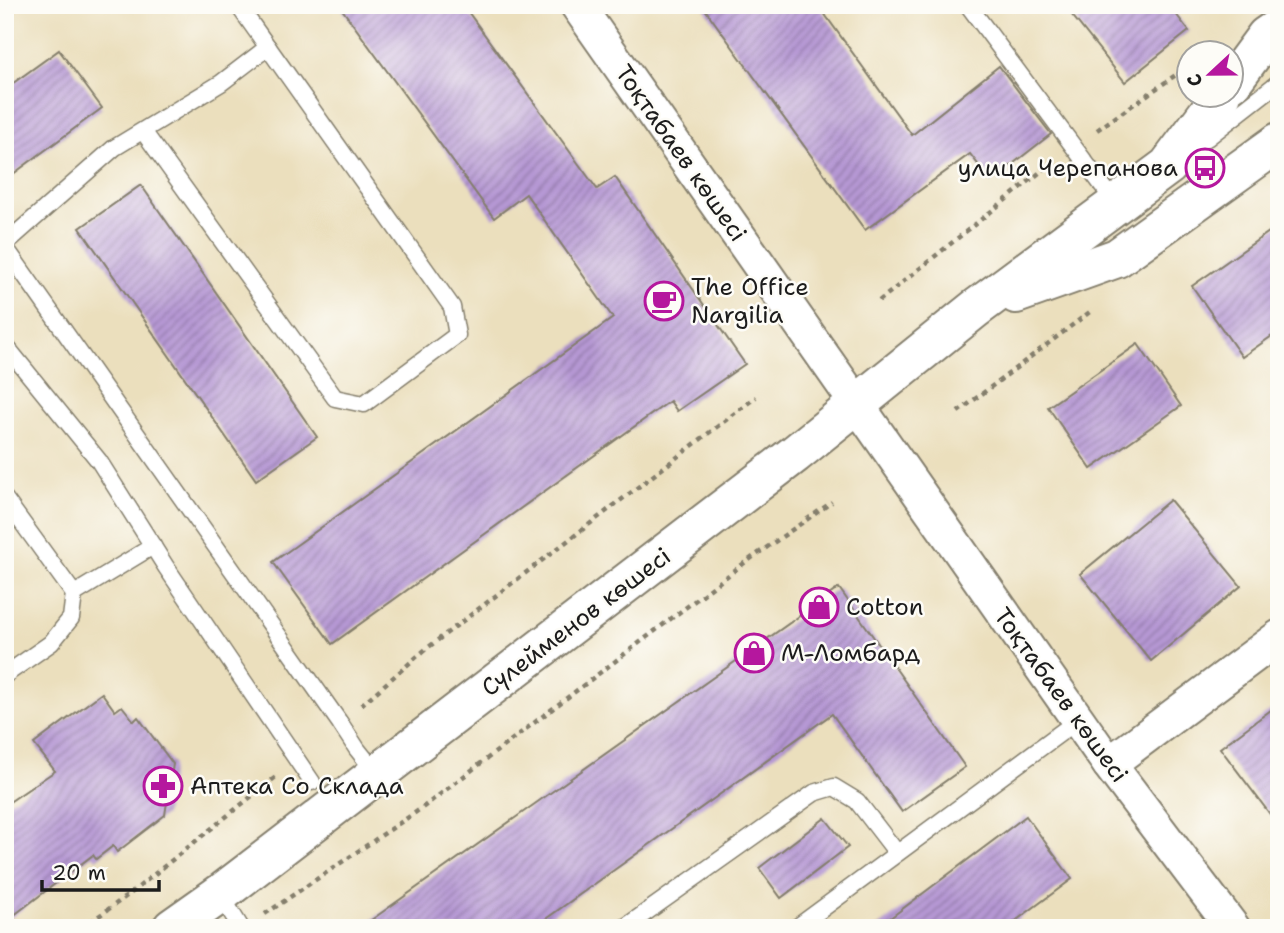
<svg xmlns="http://www.w3.org/2000/svg" width="1284" height="933" viewBox="0 0 1284 933" font-family="'Shantell Sans',sans-serif">
	<style>
		.building { fill: url(#building-hatch) }
		.lines { fill: none; stroke-linecap: round; stroke-linejoin: round }
		.service-casing { stroke: #847e6c; stroke-width: 19 }
		.minor-casing { stroke: #847e6c; stroke-width: 37 }
		.tertiary-casing { stroke: #847e6c; stroke-width: 42 }
		.path { stroke: #847e6c; stroke-width: 4.5; stroke-dasharray: 5 5; stroke-linecap: butt }
		.service { stroke: #fff; stroke-width: 16 }
		.minor { stroke: #fff; stroke-width: 33 }
		.tertiary { stroke: #fff; stroke-width: 38 }
		.labels { text-anchor: middle; stroke-width: 5; stroke-linejoin: round; paint-order: stroke }
		.street-label { font-size: 24px; fill: #1c1c1c; stroke: #fdfcf7 }
		.poi-label { font-size: 24px; fill: #1c1c1c; stroke: #fdfcf7; text-anchor: start }
	</style>
	<defs>
		<pattern id="building-hatch" width="6" height="6" patternUnits="userSpaceOnUse" patternTransform="scale(1.75)"><rect width="6" height="6" fill="#b698d4"/><path d="M-1 1l2-2M0 6l6-6M5 7l2-2" fill="none" stroke="#937bab"/></pattern>
	</defs>
	<rect width="100%" height="100%" fill="#fdfcf7"/>
	<filter id="ink" filterUnits="userSpaceOnUse"><feTurbulence type="fractalNoise" baseFrequency=".0143" numOctaves="2"/><feDisplacementMap in="SourceGraphic" scale="14" xChannelSelector="R" yChannelSelector="G"/><feConvolveMatrix kernelMatrix="1 2 1 2 8 2 1 2 1" color-interpolation-filters="sRGB"/></filter>
	<filter id="wash" filterUnits="userSpaceOnUse"><feTurbulence type="fractalNoise" baseFrequency=".00686" numOctaves="4" result="noise"/><feDisplacementMap in="SourceGraphic" scale="28" xChannelSelector="R" yChannelSelector="G"/><feGaussianBlur stdDeviation="1.57" result="paint"/><feColorMatrix in="noise" values="0 0 0 0 0 0 0 0 0 0 0 0 0 0 0 0 0 1.4 0 .05"/><feComposite in="paint" operator="in"/></filter>
	<g filter="url(#wash)">
		<rect width="100%" height="100%" fill="#ebdfbd"/>
		<g id="blocks">
			<!-- building -->
			<g class="building">
				<polygon points="339,5 463,5 597,189 615,177 745,364 677,411 670,401 332,644 273,562 613,318 526,194 494,218"/>
				<polygon points="702,5 818,5 912,135 999,66 1051,134 991,181 970,154 865,230"/>
				<polygon points="1064,5 1169,5 1189,31 1125,82"/>
				<polygon points="59,50 102,108 5,180 5,89"/>
				<polygon points="141,185 317,437 256,480 80,228"/>
				<polygon points="1279,225 1279,331 1242,357 1192,286"/>
				<polygon points="1138,344 1181,406 1091,469 1048,407"/>
				<polygon points="1170,500 1241,586 1151,661 1080,574"/>
				<polygon points="839,588 965,767 902,812 832,714 533,928 360,928"/>
				<polygon points="102,693 115,711 122,706 134,721 138,717 173,764 165,815 117,852 113,846 96,859 93,855 5,922 5,805 55,771 34,744"/>
				<polygon points="1279,704 1279,826 1220,748"/>
				<polygon points="1026,816 1072,879 1006,928 877,928"/>
				<polygon points="825,818 848,847 781,898 759,868"/>
			</g>
		</g>
	</g>
	<g filter="url(#ink)">
		<use href="#blocks" fill-opacity="0" stroke="#847e6c" stroke-width="2"/>
		<g class="lines">
			<defs>
				<g id="service">
					<polyline points="968,5 1117,205"/>
					<polyline points="143,131 335,398 364,404 457,335 452,307 238,5"/>
					<polyline points="1207,138 1279,82"/>
					<polyline points="5,244 114,148 221,83 268,47"/>
					<polyline points="5,247 340,723 357,749 377,774"/>
					<polyline points="5,345 99,461 166,567 312,782"/>
					<polyline points="5,499 74,594 71,618 51,643 5,675"/>
					<polyline points="74,594 153,546"/>
					<polyline points="220,894 241,928"/>
					<polyline points="624,928 814,793 834,787 857,801 897,853"/>
					<polyline points="796,928 1078,720"/>
				</g>
				<g id="minor">
					<polyline points="577,5 1109,764 1233,928"/>
					<polyline points="1109,764 1279,637"/>
				</g>
				<g id="tertiary">
					<polyline points="1232,82 1266,36 1279,27"/>
					<polyline points="1016,294 1117,258 1279,142"/>
					<polyline points="172,928 220,894 795,454 975,309 1168,166 1222,94"/>
				</g>
			</defs>
			<!-- service casing -->
			<use href="#service" class="service-casing"/>
			<!-- minor casing -->
			<use href="#minor" class="minor-casing"/>
			<!-- tertiary casing -->
			<use href="#tertiary" class="tertiary-casing"/>
			<!-- path -->
			<g class="path">
				<polyline points="1097,130 1190,65"/>
				<polyline points="879,301 1053,162"/>
				<polyline points="958,412 1091,311"/>
				<polyline points="361,705 426,649 756,397"/>
				<polyline points="265,914 422,808 743,564 832,502"/>
				<polyline points="82,928 131,893 277,776"/>
			</g>
			<!-- service -->
			<use href="#service" class="service"/>
			<!-- minor -->
			<use href="#minor" class="minor"/>
			<!-- tertiary -->
			<use href="#tertiary" class="tertiary"/>
		</g>
	</g>
	<!-- icons -->
	<defs>
		<symbol id="bus-ring" viewBox="-11 -11 22 22"><circle r="9.5" fill="#fdfcf7" stroke="#b5179e" stroke-width="1.5"/><path d="M-5-6H5V4H4V6H2V4H-2V6H-4V4H-5ZM-3.5-4V0h7V-4ZM-3.5 1.2v1.5H-2V1.2ZM2 1.2v1.5H3.5V1.2Z" fill="#b5179e"/></symbol>
		<symbol id="cafe-ring" viewBox="-11 -11 22 22"><circle r="9.5" fill="#fdfcf7" stroke="#b5179e" stroke-width="1.5"/><path d="M-5.5-4.5H6V0H3Q3 3.5 0 3.5H-2.5Q-5.5 3.5-5.5 0ZM3-3.2v2h1.7v-2ZM-6 4.5H4V6H-6Z" fill="#b5179e"/></symbol>
		<symbol id="shop-ring" viewBox="-11 -11 22 22"><circle r="9.5" fill="#fdfcf7" stroke="#b5179e" stroke-width="1.5"/><path d="M-5-2.5h2.3a2.7 3.5 0 0 1 5.4 0H5L5.5 6h-11ZM-1.5-2.5h3a1.5 2.3 0 0 0-3 0Z" fill="#b5179e"/></symbol>
		<symbol id="pharmacy-ring" viewBox="-11 -11 22 22"><circle r="9.5" fill="#fdfcf7" stroke="#b5179e" stroke-width="1.5"/><path d="M-2-6h4v4h4v4h-4v4h-4v-4h-4v-4h4Z" fill="#b5179e"/></symbol>
	</defs>
	<g fill-rule="evenodd">
		<use href="#bus-ring" x="1183" y="146" width="44" height="44"/>
		<use href="#cafe-ring" x="642" y="279" width="44" height="44"/>
		<use href="#shop-ring" x="797" y="585" width="44" height="44"/>
		<use href="#shop-ring" x="732" y="631" width="44" height="44"/>
		<use href="#pharmacy-ring" x="141" y="764" width="44" height="44"/>
	</g>
	<g class="labels">
		<!-- street labels -->
		<g class="street-label">
			<text transform="translate(681 153) rotate(55)" y="8">Тоқтабаев көшесі</text>
			<text transform="translate(576 622) rotate(-37)" y="8">Сүлейменов көшесі</text>
			<text transform="translate(1061 695) rotate(54)" y="8">Тоқтабаев көшесі</text>
		</g>
		<!-- poi labels -->
		<g class="poi-label">
			<text x="1178" y="176" text-anchor="end">улица Черепанова</text>
			<text x="691" y="295">The Office<tspan x="691" dy="28">Nargilia</tspan></text>
			<text x="846" y="615">Cotton</text>
			<text x="781" y="661">М-Ломбард</text>
			<text x="190" y="794">Аптека Со Склада</text>
		</g>
	</g>
	<!-- margin -->
	<rect width="1284" height="933" fill="none" stroke="#fdfcf7" stroke-width="28"/>
	<!-- north arrow -->
	<g transform="translate(1210 74) rotate(248)"><circle r="33" fill="#fdfcf7" stroke="#a3a29f" stroke-width="2"/>
	<path d="M0-5L12 26L0 18L-12 26Z" fill="#b5179e"/>
	<text y="-10" font-size="19" font-weight="bold" text-anchor="middle" fill="#1c1c1c">С</text>
	</g>
	<!-- scale -->
	<path d="M42 880v10h117v-10" fill="none" stroke="#1c1c1c" stroke-width="3.5"/>
	<text x="52" y="880" font-size="21" fill="#1c1c1c" stroke="#fdfcf7" stroke-width="5" paint-order="stroke">20 m</text>
</svg>
